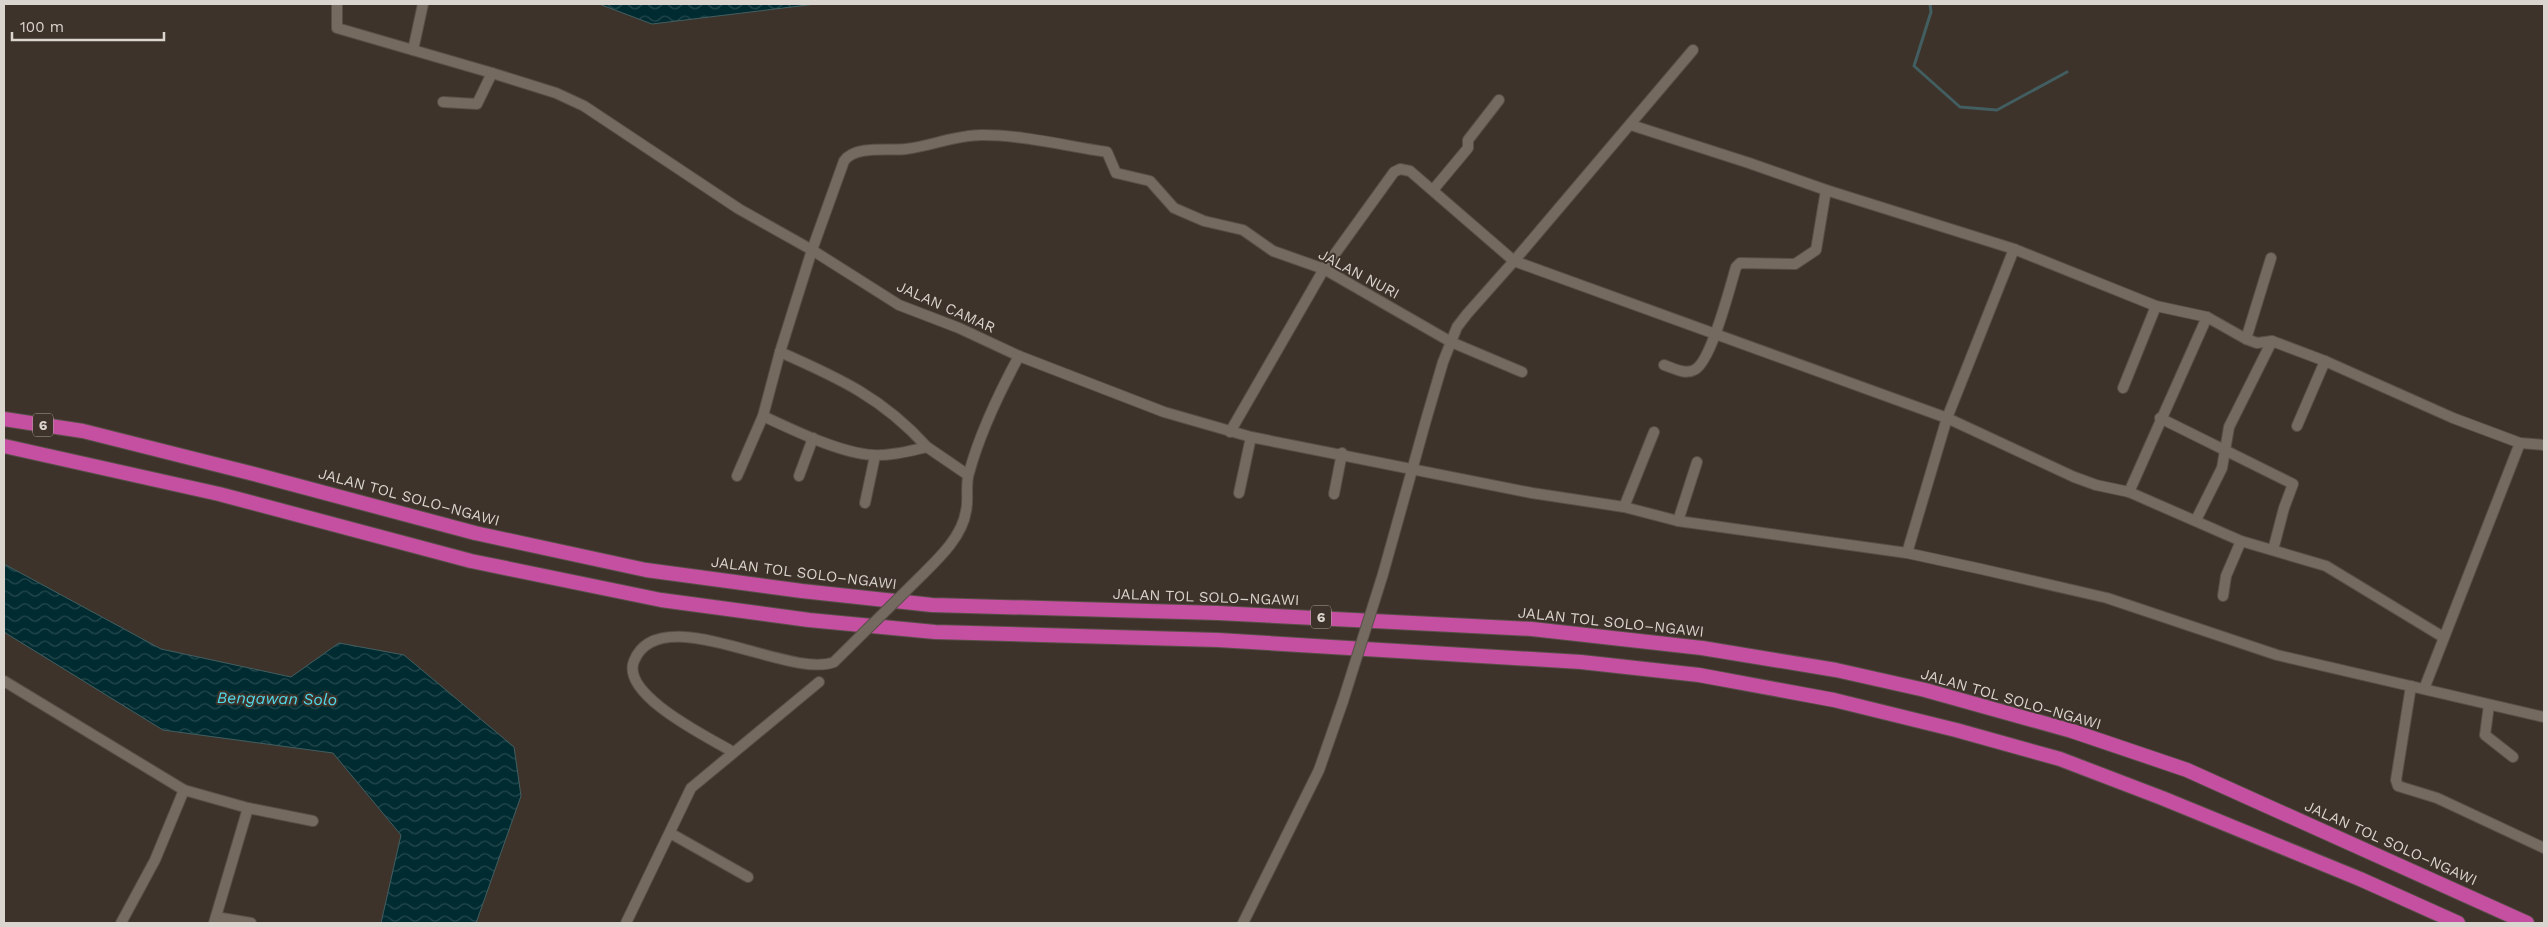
<svg xmlns="http://www.w3.org/2000/svg" width="2548" height="927" viewBox="0 0 2548 927" font-family="'Work Sans',sans-serif">
	<style>
		.water { fill: url(#water-waves); stroke: #425e60 }
		.lines { fill: none; stroke-linecap: round; stroke-linejoin: round }
		.stream { stroke: #425e60; stroke-width: 3 }
		.minor-casing { stroke: #574f47; stroke-width: 12 }
		.highway-casing { stroke: #574f47; stroke-width: 16 }
		.minor { stroke: #756a60; stroke-width: 10 }
		.highway { stroke: #c54fa0; stroke-width: 14 }
		.minor-bridge-casing { stroke: #574f47; stroke-width: 12; stroke-linecap: butt }
		.minor-bridge { stroke: #756a60; stroke-width: 10 }
		.labels { text-anchor: middle; stroke-width: 4; stroke-linejoin: round; paint-order: stroke }
		.shield { fill: #3d332a; stroke: #aca49e; stroke-width: 1 }
		.shield-label { font-size: 14px; font-weight: bold; fill: #dbd5cf }
		.street-label { font-size: 15px; fill: #dbd5cf; stroke: #3d332a }
		.water-label { font-size: 16px; font-style: italic; fill: #50d9ea; stroke: #3d332a }
	</style>
	<defs>
		<pattern id="water-waves" width="16" height="10" patternUnits="userSpaceOnUse" patternTransform="scale(1.25)"><rect width="16" height="10" fill="#002b31"/><path d="M0 5q4-4 8 0t8 0" fill="none" stroke="#25494e"/></pattern>
	</defs>
	<rect width="100%" height="100%" fill="#3d332a"/>
	<!-- water -->
	<g class="water">
		<polygon points="599,4 816,4 652,24"/>
		<polygon points="4,564 161,649 291,677 339,643 404,655 514,747 521,796 476,923 381,923 401,835 333,753 163,730 4,632"/>
	</g>
	<g class="lines">
		<!-- stream -->
		<polyline class="stream" points="1930,4 1931,12 1914,66 1960,107 1997,110 2067,72"/>
		<defs>
			<g id="minor">
				<polyline points="337,4 337,28 492,73 556,93 584,106 739,209 812,250 899,305 959,328 1019,356 1164,412 1251,437 1532,493 1624,507 1678,521 1907,553 1981,569 2107,598 2277,655 2544,717"/>
				<polyline points="413,50 423,4"/>
				<polyline points="443,102 477,104 492,73"/>
				<polyline points="1631,125 1749,163 1826,190 2014,249 2156,306 2207,317 2246,339 2257,343 2272,341 2325,361 2453,418 2520,443 2544,445"/>
				<polyline points="1433,190 1468,148 1468,140 1499,100"/>
				<polyline points="2246,339 2271,258"/>
				<path d="M780 352C839 378 883 398 927 447"/>
				<path d="M1664 365C1673 368 1685 375 1694 370 1711 363 1730 287 1736 267L1740 263 1795 264 1816 250 1826 190"/>
				<polyline points="2123,388 2156,306"/>
				<path d="M763 416C793 430 840 453 873 455 891 456 909 451 927 447L968 475"/>
				<polyline points="2160,418 2293,484 2284,508 2273,550"/>
				<polyline points="2297,426 2325,361"/>
				<polyline points="1230,432 1324,269 1394,172 1400,169 1410,171 1514,261 1947,418 2074,477 2096,485 2129,492 2241,541 2326,566 2443,637"/>
				<path d="M737 476 763 416 780 352 812 250 844 161C855 145 889 151 906 149 931 146 956 135 982 135 1023 135 1066 146 1107 152L1116 173 1150 181 1174 208 1204 221 1243 230 1273 251 1324 269 1451 342 1522 372"/>
				<polyline points="799,476 813,438"/>
				<polyline points="2129,492 2207,317"/>
				<polyline points="1239,493 1251,437"/>
				<polyline points="1334,494 1342,453"/>
				<polyline points="865,503 875,456"/>
				<polyline points="1624,507 1654,432"/>
				<polyline points="2196,520 2222,468 2229,427 2272,341"/>
				<polyline points="1678,521 1697,462"/>
				<polyline points="1907,553 1947,418 2014,249"/>
				<polyline points="1383,574 1426,420 1443,362 1457,327 1467,314 1514,261 1693,50"/>
				<path d="M918 579C936 561 962 538 966 511 969 499 965 485 969 473 980 432 999 393 1019 356"/>
				<polyline points="2223,596 2226,576 2241,541"/>
				<polyline points="4,681 184,790 248,808 313,821"/>
				<polyline points="2411,686 2396,780 2398,786 2437,798 2544,848"/>
				<polyline points="2424,689 2520,443"/>
				<polyline points="2489,705 2485,735 2513,757"/>
				<path d="M733 752C710 738 620 695 634 661 659 598 790 680 834 662"/>
				<polyline points="670,833 748,877"/>
				<polyline points="216,917 251,923"/>
				<polyline points="121,923 155,860 184,790"/>
				<polyline points="214,923 248,808"/>
				<polyline points="626,923 691,788 819,682"/>
				<polyline points="1243,923 1319,770 1343,701"/>
			</g>
			<g id="highway">
				<polyline points="4,419 83,431 254,474 475,533 646,570 802,591 932,605 1218,613 1532,629 1702,648 1836,670 1925,690 2072,731 2187,770 2527,923"/>
				<polyline points="4,446 219,494 471,561 661,600 809,620 935,632 1218,640 1581,662 1699,675 1834,700 1956,730 2060,759 2162,798 2360,879 2458,923"/>
			</g>
		</defs>
		<!-- minor casing -->
		<use href="#minor" class="minor-casing"/>
		<!-- highway casing -->
		<use href="#highway" class="highway-casing"/>
		<!-- minor -->
		<use href="#minor" class="minor"/>
		<!-- highway -->
		<use href="#highway" class="highway"/>
		<defs>
			<g id="minor-bridge">
				<polyline points="834,662 918,579"/>
				<polyline points="1343,701 1383,574"/>
			</g>
		</defs>
		<!-- minor-bridge casing -->
		<use href="#minor-bridge" class="minor-bridge-casing"/>
		<!-- minor-bridge -->
		<use href="#minor-bridge" class="minor-bridge"/>
	</g>
	<g class="labels">
		<!-- shield labels -->
		<g class="shield">
			<rect x="33" y="413.5" width="20" height="23" rx="4"/>
			<rect x="1311" y="605.5" width="20" height="23" rx="4"/>
		</g>
		<g class="shield-label">
			<text x="43" y="430">6</text>
			<text x="1321" y="622">6</text>
		</g>
		<!-- street labels -->
		<g class="street-label">
			<text transform="translate(1359 274) rotate(28)" y="5">JALAN NURI</text>
			<text transform="translate(946 307) rotate(24)" y="5">JALAN CAMAR</text>
			<text transform="translate(409 497) rotate(15)" y="5">JALAN TOL SOLO–NGAWI</text>
			<text transform="translate(804 573) rotate(7)" y="5">JALAN TOL SOLO–NGAWI</text>
			<text transform="translate(1206 597) rotate(2)" y="5">JALAN TOL SOLO–NGAWI</text>
			<text transform="translate(1611 622) rotate(6)" y="5">JALAN TOL SOLO–NGAWI</text>
			<text transform="translate(2011 699) rotate(16)" y="5">JALAN TOL SOLO–NGAWI</text>
			<text transform="translate(2391 843) rotate(24)" y="5">JALAN TOL SOLO–NGAWI</text>
		</g>
		<!-- water labels -->
		<g class="water-label">
			<text transform="translate(277 698) rotate(1)" y="6">Bengawan Solo</text>
		</g>
	</g>
	<!-- border -->
	<rect width="2548" height="927" fill="none" stroke="#dbd5cf" stroke-width="10"/>
	<!-- scale -->
	<path d="M12 32v8h152v-8" fill="none" stroke="#dbd5cf" stroke-width="2.5"/>
	<text x="20" y="32" font-size="15" fill="#dbd5cf" stroke="#3d332a" stroke-width="4" paint-order="stroke">100 m</text>
</svg>
